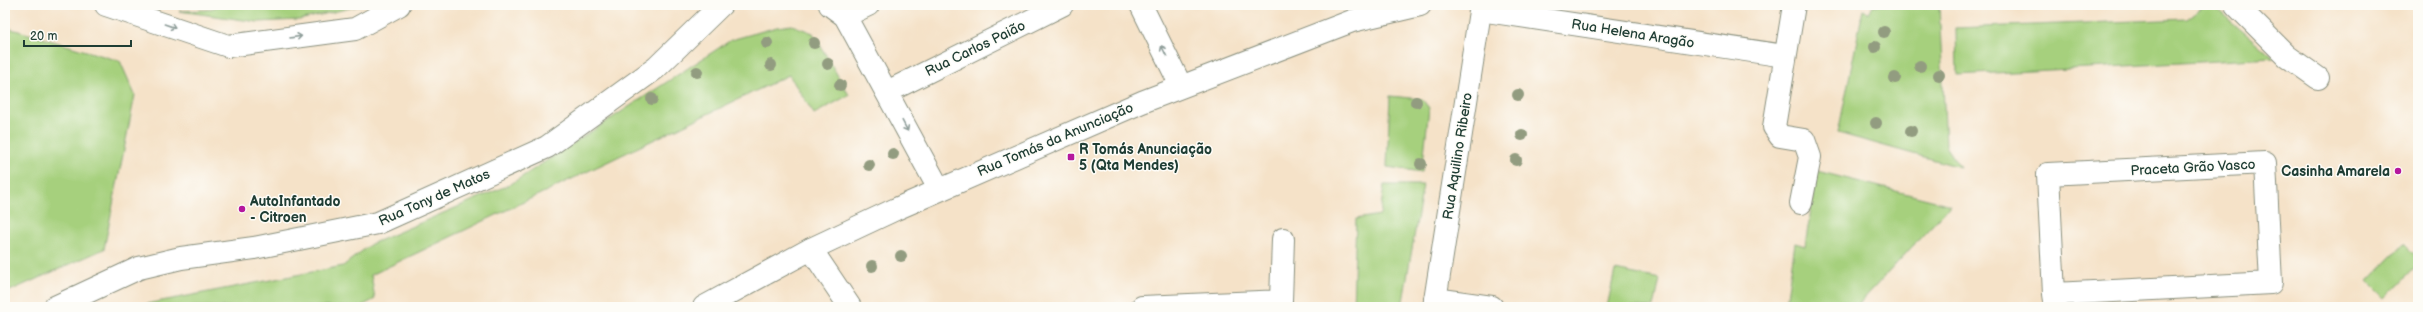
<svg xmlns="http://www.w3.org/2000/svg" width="2423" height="312" viewBox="0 0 2423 312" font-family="'Balsamiq Sans',sans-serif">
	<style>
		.green { fill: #a6d07d; stroke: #628658 }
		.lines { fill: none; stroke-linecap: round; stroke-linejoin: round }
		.street-casing { stroke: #8a907e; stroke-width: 24 }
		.street { stroke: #fff; stroke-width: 22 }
		.tree { fill: #929c80 }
		.oneway { stroke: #8f9e9a }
		.poi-dot { fill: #b5179e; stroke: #fdfcf7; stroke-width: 1.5 }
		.labels { text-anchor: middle; stroke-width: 3; stroke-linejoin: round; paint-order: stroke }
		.street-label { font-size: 14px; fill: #1f3d34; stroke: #fdfcf7 }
		.poi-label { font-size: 14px; font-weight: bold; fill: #1f3d34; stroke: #fdfcf7; text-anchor: start }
	</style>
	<rect width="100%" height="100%" fill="#fdfcf7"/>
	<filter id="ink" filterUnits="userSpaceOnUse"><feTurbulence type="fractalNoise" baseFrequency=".025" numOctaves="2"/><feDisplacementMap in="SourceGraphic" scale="8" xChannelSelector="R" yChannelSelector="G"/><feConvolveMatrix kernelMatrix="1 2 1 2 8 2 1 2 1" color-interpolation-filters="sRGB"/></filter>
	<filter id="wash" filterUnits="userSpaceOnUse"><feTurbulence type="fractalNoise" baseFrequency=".012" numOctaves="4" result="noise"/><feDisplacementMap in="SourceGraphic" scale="16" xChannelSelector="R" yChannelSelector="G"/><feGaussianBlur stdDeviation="0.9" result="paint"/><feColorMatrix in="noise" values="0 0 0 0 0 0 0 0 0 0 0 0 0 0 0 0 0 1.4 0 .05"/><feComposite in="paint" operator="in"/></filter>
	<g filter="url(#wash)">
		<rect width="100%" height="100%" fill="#f5e2c8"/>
		<!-- green -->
		<g class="green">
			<polygon points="223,5 363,5 299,20 258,22 179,11 206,10"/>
			<polygon points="1873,5 1939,5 1946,146 1960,167 1838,133 1863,10 1869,13"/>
			<polygon points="2205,5 2212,5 2274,58 1957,75 1956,28 2187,19"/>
			<polygon points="792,25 813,33 849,95 814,114 789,75 371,275 375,299 360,307 146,307 146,304 343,266 371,244 511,184 731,40 777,27"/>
			<polygon points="5,27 120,61 135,95 104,249 5,293"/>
			<polygon points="1390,96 1422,99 1429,108 1422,172 1387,167"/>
			<polygon points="1817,171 1951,205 1856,307 1773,307 1774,302 1786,304 1795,243 1805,246"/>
			<polygon points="1384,185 1423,185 1402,307 1353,307 1356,219 1380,215"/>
			<polygon points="2404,244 2418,258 2418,264 2385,298 2368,281"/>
			<polygon points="1615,270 1660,279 1654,307 1607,307"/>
		</g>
	</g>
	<g filter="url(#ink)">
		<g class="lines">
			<defs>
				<g id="street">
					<polyline points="106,5 228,46 355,29 399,5"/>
					<polyline points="830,5 845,16 939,189"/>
					<polyline points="1141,5 1181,86"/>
					<polyline points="1794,5 1774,127 1780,136 1804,140 1810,157 1801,203"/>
					<polyline points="2236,5 2287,56 2318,78"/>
					<polyline points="1480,10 1785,56"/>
					<polyline points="845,16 868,5"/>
					<polyline points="887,92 1062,5"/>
					<polyline points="811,249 850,307"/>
					<polyline points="2054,294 2271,283 2265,163 2048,174 2054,294 2056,307"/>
					<polyline points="1435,299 1492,307"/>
					<polyline points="55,307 139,268 181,258 254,248 378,223 547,147 656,68 721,5"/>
					<polyline points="704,307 811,249 896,209 1142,102 1352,21 1420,5"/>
					<polyline points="1142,307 1281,301 1283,239"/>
					<polyline points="1434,307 1481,5"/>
				</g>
			</defs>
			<!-- street casing -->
			<use href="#street" class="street-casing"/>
			<!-- street -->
			<use href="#street" class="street"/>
		</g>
		<!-- trees -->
		<g class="tree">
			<circle cx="1884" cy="32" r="6"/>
			<circle cx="767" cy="43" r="6"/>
			<circle cx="814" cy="43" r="6"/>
			<circle cx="1875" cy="47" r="6"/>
			<circle cx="828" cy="64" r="6"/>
			<circle cx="771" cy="65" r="6"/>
			<circle cx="1920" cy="66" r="6"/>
			<circle cx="697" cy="72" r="6"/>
			<circle cx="1939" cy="75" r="6"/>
			<circle cx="1895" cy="78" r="6"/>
			<circle cx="840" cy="85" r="6"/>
			<circle cx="1518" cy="95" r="6"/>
			<circle cx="652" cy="99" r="6"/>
			<circle cx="1416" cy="102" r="6"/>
			<circle cx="1876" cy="123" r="6"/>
			<circle cx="1911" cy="131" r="6"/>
			<circle cx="1522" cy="135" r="6"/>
			<circle cx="893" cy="154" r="6"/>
			<circle cx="1516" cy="160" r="6"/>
			<circle cx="1421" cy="164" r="6"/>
			<circle cx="869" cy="165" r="6"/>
			<circle cx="901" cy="256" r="6"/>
			<circle cx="872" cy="266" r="6"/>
		</g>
		<!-- one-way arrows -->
		<defs><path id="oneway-shaft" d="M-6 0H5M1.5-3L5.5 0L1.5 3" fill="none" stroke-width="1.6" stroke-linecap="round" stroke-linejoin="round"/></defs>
		<g class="oneway">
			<use href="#oneway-shaft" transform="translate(170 26) rotate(19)"/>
			<use href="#oneway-shaft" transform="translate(296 37) rotate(-8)"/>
			<use href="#oneway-shaft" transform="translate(1164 51) rotate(-116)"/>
			<use href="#oneway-shaft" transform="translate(905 126) rotate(62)"/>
		</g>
	</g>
	<!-- markers -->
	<g class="poi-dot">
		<rect x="1067" y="153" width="8" height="8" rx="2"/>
		<circle cx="2398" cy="171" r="4"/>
		<circle cx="242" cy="209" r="4"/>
	</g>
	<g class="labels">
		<!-- street labels -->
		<g class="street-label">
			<text transform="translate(1633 33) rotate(9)" y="5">Rua Helena Aragão</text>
			<text transform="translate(975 48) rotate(-26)" y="5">Rua Carlos Paião</text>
			<text transform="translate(1055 139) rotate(-23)" y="5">Rua Tomás da Anunciação</text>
			<text transform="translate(1457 156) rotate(-81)" y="5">Rua Aquilino Ribeiro</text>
			<text transform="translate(2193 167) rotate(-3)" y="5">Praceta Grão Vasco</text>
			<text transform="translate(434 197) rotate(-24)" y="5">Rua Tony de Matos</text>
		</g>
		<!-- poi labels -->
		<g class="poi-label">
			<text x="1079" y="154">R Tomás Anunciação<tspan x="1079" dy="16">5 (Qta Mendes)</tspan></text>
			<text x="2390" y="176" text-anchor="end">Casinha Amarela</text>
			<text x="250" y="206">AutoInfantado<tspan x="250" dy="16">- Citroen</tspan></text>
		</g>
	</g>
	<!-- margin -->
	<rect width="2423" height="312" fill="none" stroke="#fdfcf7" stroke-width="20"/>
	<!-- scale -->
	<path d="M24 40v6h107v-6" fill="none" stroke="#1f3d34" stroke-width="2"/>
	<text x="30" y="40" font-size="12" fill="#1f3d34" stroke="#fdfcf7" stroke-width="3" paint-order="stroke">20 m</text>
</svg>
